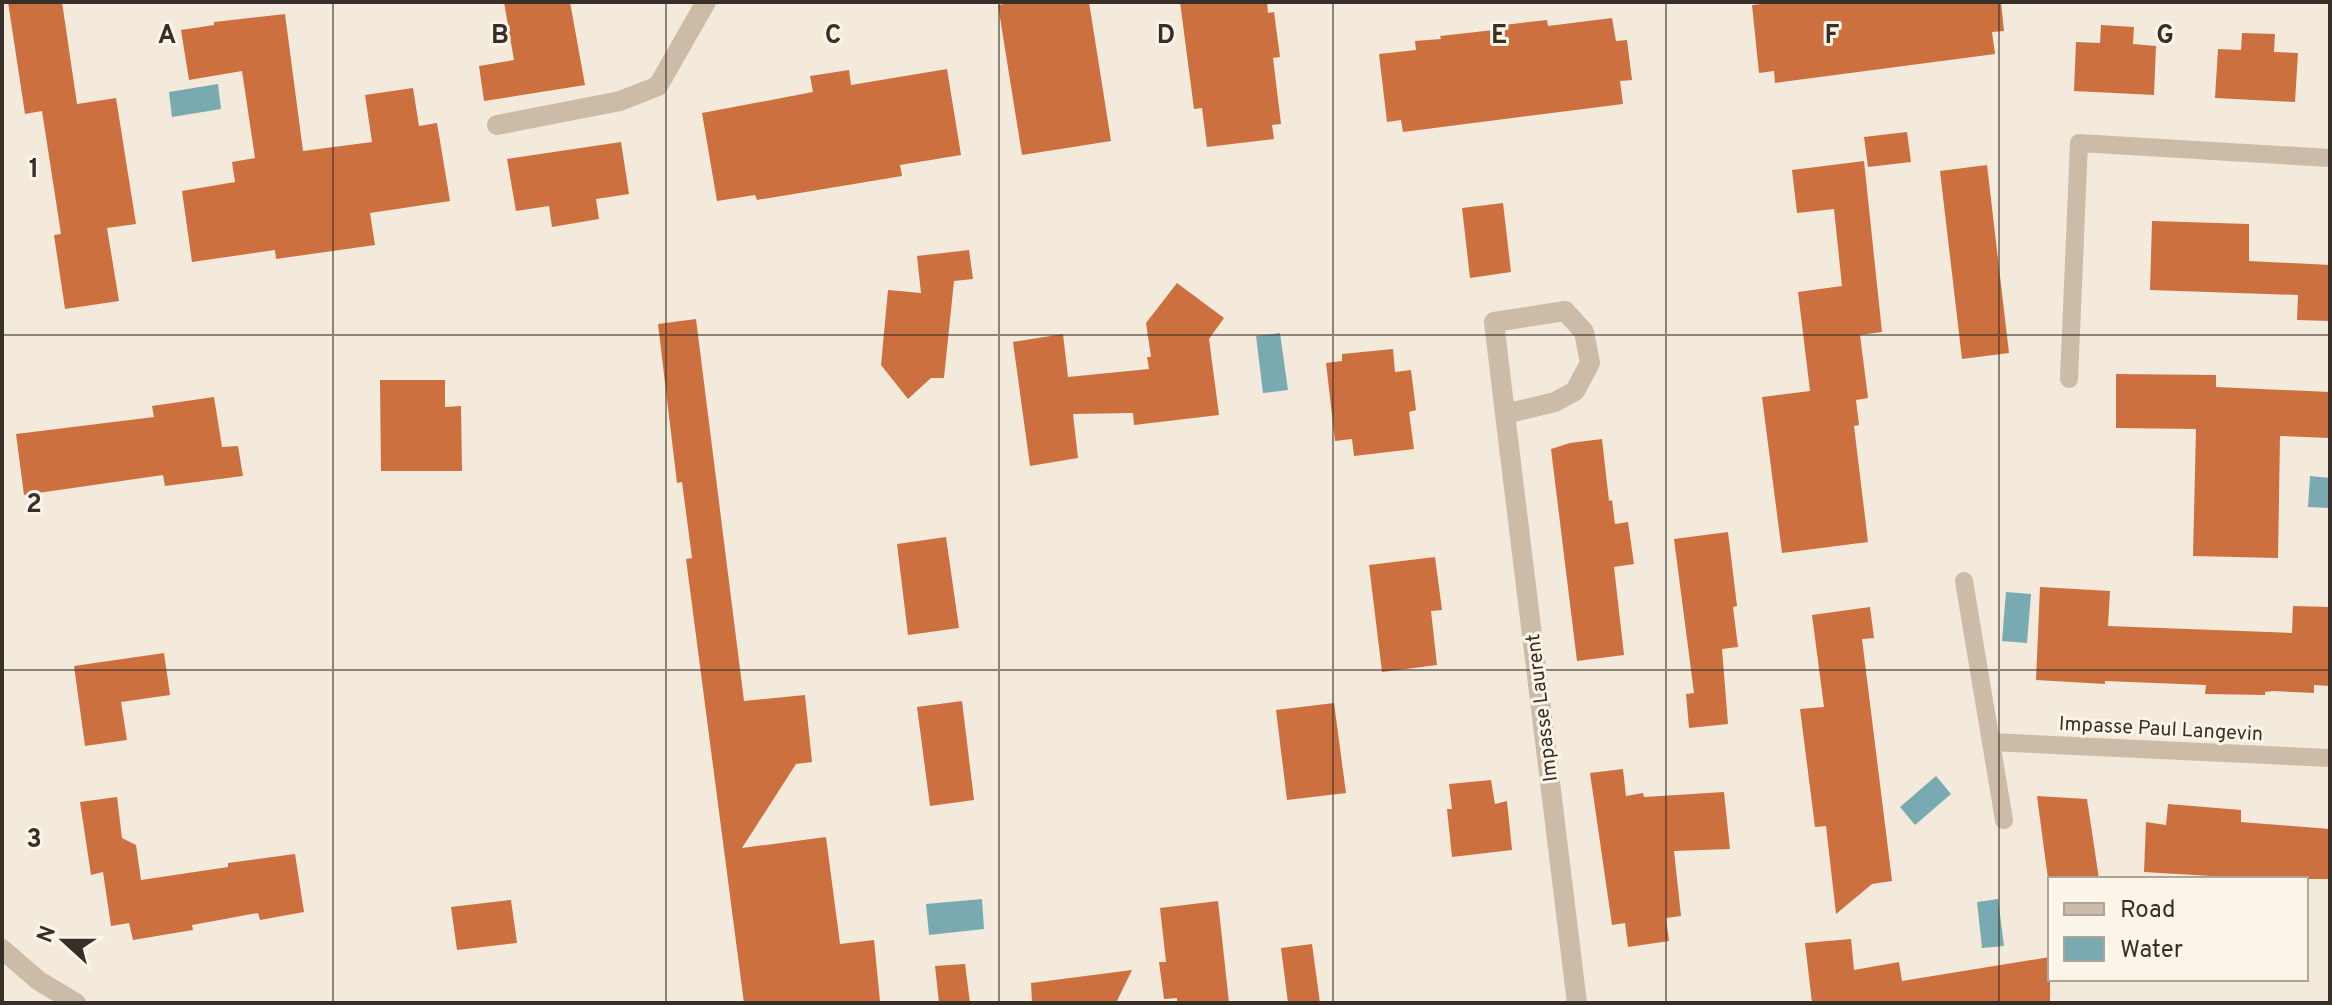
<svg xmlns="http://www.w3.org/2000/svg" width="2332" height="1005" viewBox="0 0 2332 1005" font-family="Overpass,sans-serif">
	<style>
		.water { fill: #79aab2 }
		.building { fill: #cd7040 }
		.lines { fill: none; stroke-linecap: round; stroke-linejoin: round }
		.service { stroke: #ccbba7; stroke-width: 18 }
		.minor { stroke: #ccbba7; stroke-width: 20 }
		.grid { fill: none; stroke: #382f28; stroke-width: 2; stroke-opacity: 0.55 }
		.labels { text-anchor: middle; stroke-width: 6; stroke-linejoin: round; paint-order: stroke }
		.street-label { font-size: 20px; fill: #382f28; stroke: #fbf4e8 }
		.grid-label { font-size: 26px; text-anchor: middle; font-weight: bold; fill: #382f28; stroke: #fbf4e8; stroke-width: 6; stroke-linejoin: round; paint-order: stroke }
	</style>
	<rect width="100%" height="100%" fill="#f3eadc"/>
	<!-- water -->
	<g class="water">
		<polygon points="218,84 221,109 172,117 169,92"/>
		<polygon points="1280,333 1288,390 1263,393 1256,336"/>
		<polygon points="2310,476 2330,478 2330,508 2308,507"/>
		<polygon points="2006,592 2031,594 2027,643 2002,641"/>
		<polygon points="1936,776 1951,794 1915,825 1900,807"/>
		<polygon points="982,899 984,929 929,935 926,904"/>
		<polygon points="1998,899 2004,946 1982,948 1977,902"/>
	</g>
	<!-- building -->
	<g class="building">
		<polygon points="8,2 62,2 77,104 116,98 136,224 107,228 119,301 65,309 54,235 61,234 42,111 25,114"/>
		<polygon points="504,2 570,2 585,85 484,101 479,66 514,60"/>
		<polygon points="1017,2 1089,2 1111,141 1022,155 998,5"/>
		<polygon points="1180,2 1267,2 1268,13 1274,12 1280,57 1273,58 1281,124 1272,125 1274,139 1207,147 1202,108 1194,109"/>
		<polygon points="1782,2 2001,2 2004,31 1992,32 1995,54 1775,83 1774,71 1759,73 1752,5"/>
		<polygon points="285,14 303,151 372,142 365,95 413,88 419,126 437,123 450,201 370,213 375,245 276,259 275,250 192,262 182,191 235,182 232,162 255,158 242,71 189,80 181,30 214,25 214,22"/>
		<polygon points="1612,18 1616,41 1627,40 1632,80 1620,81 1623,104 1403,132 1401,120 1387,122 1379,54 1416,50 1415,41 1441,39 1440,36 1503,29 1503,25 1547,20 1548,26"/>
		<polygon points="2101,25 2134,27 2133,44 2156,46 2154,95 2074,91 2076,42 2100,43"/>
		<polygon points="2242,33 2275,34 2274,52 2298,53 2295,102 2215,98 2218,49 2241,50"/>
		<polygon points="947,69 961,155 900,165 902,176 757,200 755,195 717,201 702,113 813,92 810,76 849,70 851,85"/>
		<polygon points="1907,132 1911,162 1868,167 1864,137"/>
		<polygon points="621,142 629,194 596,199 599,219 552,227 549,206 516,211 507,159"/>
		<polygon points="1864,161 1882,332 1860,335 1868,398 1856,400 1859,425 1854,426 1868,542 1782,553 1762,397 1810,391 1798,292 1842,286 1834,209 1797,213 1792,170"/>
		<polygon points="1987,165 2009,353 1962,359 1940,171"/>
		<polygon points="1503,203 1511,272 1470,278 1462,208"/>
		<polygon points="2152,221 2249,224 2249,261 2330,265 2330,321 2297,320 2298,295 2150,290"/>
		<polygon points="969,250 973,279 954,281 944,378 931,378 908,399 881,365 888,290 921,293 917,256"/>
		<polygon points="1177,283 1224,318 1209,339 1219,415 1134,425 1133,413 1073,414 1078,458 1030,466 1013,342 1063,334 1068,377 1149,369 1147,357 1151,357 1146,323"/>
		<polygon points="696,319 744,701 805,695 812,762 796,764 742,848 826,837 840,944 874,940 880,1001 744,1003 686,559 692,558 682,482 677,483 658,324"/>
		<polygon points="1393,349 1395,372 1411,370 1416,410 1409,412 1414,449 1354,456 1352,439 1335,441 1326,363 1342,361 1342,354"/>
		<polygon points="2116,374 2216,375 2216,387 2330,392 2330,438 2280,436 2278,558 2193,556 2196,429 2116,428"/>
		<polygon points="380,380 445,380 445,407 461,406 462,471 381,471"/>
		<polygon points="214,397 222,447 238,446 243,476 165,486 163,475 24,495 16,434 154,417 152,406"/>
		<polygon points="1602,439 1609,501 1612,500 1615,524 1628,522 1634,564 1614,567 1624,655 1577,661 1551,449 1570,443"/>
		<polygon points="1728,532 1737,606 1733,607 1738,647 1722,649 1728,724 1689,728 1686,694 1694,693 1674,539"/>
		<polygon points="946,537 959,628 908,635 897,544"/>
		<polygon points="1435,557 1442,610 1431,611 1437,665 1382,672 1369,565"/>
		<polygon points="2040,587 2110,591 2108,626 2292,633 2293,606 2330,607 2330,686 2314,685 2314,693 2273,691 2265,692 2265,695 2205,694 2206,685 2105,681 2105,684 2036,680"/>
		<polygon points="1870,607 1874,638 1862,639 1892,881 1872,884 1836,914 1826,826 1815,827 1800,709 1824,707 1812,615"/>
		<polygon points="164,653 170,695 121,702 127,740 85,746 74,666"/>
		<polygon points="962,701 974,800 930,806 917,707"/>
		<polygon points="1334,703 1346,793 1287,800 1276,710"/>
		<polygon points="1623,769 1626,796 1643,793 1644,797 1724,792 1730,849 1674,851 1681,916 1666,918 1669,941 1628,947 1625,923 1612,925 1590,773"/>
		<polygon points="1491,780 1495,804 1507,801 1512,850 1452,857 1447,809 1452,809 1449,784"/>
		<polygon points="2037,796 2087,799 2099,879 2048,879"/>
		<polygon points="117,797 122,838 136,845 141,880 228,867 228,863 295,854 304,912 260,920 258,913 192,925 193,930 133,940 129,923 111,926 103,872 91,875 80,802"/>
		<polygon points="2168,804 2241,810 2241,822 2330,829 2330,879 2261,879 2144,872 2146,822 2166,825"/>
		<polygon points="511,900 517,943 457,950 451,907"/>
		<polygon points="1218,901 1229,1003 1177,1003 1177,998 1164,999 1159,962 1166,962 1160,908"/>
		<polygon points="1851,939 1854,970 1899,962 1902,981 2050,957 2050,1003 1812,1003 1805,943"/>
		<polygon points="1312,944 1320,1003 1288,1003 1281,948"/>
		<polygon points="965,964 970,1003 939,1003 935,966"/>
		<polygon points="1132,970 1116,1003 1032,1003 1031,983"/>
	</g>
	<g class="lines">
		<!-- service -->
		<g class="service">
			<polyline points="2069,379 2079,143 2330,158"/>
			<polyline points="1964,581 2004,820"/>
			<polyline points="1991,742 2330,758"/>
		</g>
		<!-- minor -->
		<g class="minor">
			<polyline points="497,125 620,101 658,86 706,2"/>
			<polyline points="1505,414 1555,402 1575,391 1590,363 1584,332 1565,311 1494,322 1505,414 1577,1003"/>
			<polyline points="2,949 39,981 76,1003"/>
		</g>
	</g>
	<!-- grid -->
	<path class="grid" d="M333 2V1003M666 2V1003M999 2V1003M1333 2V1003M1666 2V1003M1999 2V1003M2 335H2330M2 670H2330"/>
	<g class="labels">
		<!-- street labels -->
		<g class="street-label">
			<text transform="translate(1541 708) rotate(-97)" y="7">Impasse Laurent</text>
			<text transform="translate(2161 728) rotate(3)" y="7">Impasse Paul Langevin</text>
		</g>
	</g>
	<g class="grid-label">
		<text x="167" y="43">A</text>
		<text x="500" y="43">B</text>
		<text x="833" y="43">C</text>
		<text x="1166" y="43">D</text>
		<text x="1499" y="43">E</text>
		<text x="1832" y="43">F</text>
		<text x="2165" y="43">G</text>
		<text x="34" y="177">1</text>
		<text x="34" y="512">2</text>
		<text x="34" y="847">3</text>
	</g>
	<!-- border -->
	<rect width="2332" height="1005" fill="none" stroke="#382f28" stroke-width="8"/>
	<!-- legend -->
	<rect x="2048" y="877" width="260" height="104" fill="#fbf4e8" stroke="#ada59b" stroke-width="2"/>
	<rect x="2064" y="903" width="40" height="12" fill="#ccbba7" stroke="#ada59b" stroke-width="2"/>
	<text x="2120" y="917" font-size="24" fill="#382f28">Road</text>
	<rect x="2064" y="937" width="40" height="24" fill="#79aab2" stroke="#ada59b" stroke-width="2"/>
	<text x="2120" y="957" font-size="24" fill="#382f28">Water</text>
	<!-- north arrow -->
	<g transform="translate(64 941) rotate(291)" stroke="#fbf4e8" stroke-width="6" paint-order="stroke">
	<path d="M0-6L14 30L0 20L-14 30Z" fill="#382f28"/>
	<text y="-12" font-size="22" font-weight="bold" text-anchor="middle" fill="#382f28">N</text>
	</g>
</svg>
